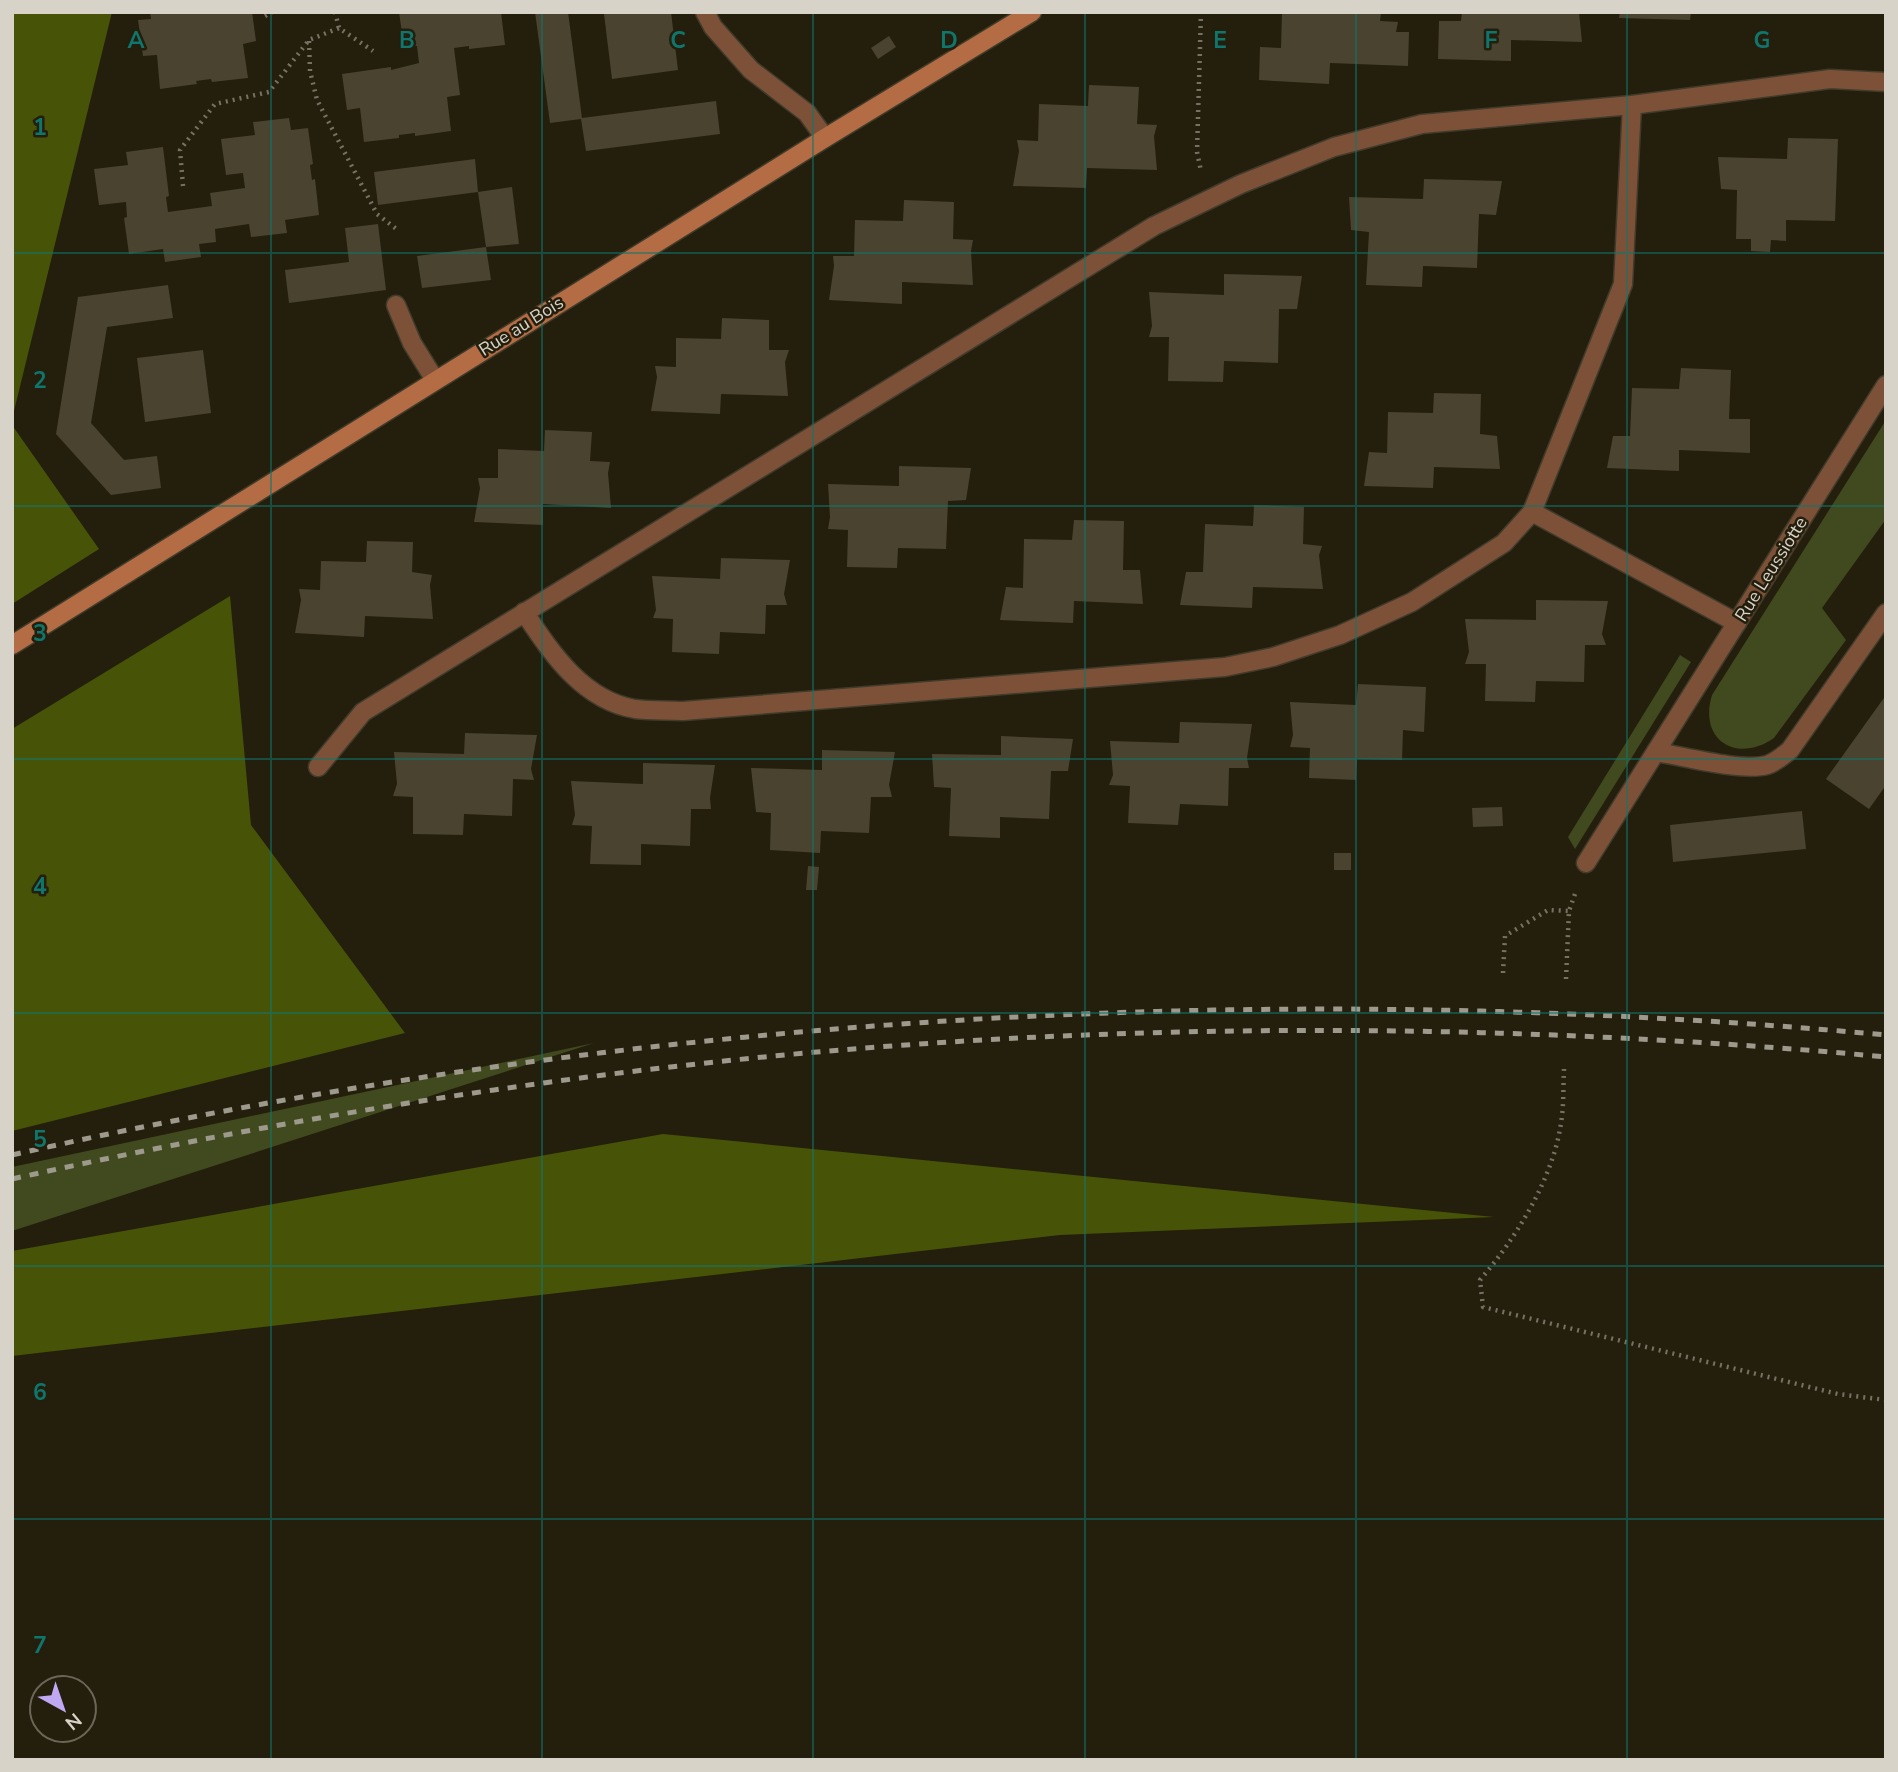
<svg xmlns="http://www.w3.org/2000/svg" width="1898" height="1772" viewBox="0 0 1898 1772" font-family="'Nunito Sans',sans-serif">
	<style>
		.green { fill: #404a1e }
		.forest { fill: #475407 }
		.building { fill: #494330 }
		.lines { fill: none; stroke-linecap: round; stroke-linejoin: round }
		.service-casing { stroke: #413b2b; stroke-width: 21 }
		.minor-casing { stroke: #413b2b; stroke-width: 21 }
		.secondary-casing { stroke: #413b2b; stroke-width: 21 }
		.path { stroke: #767163; stroke-width: 4.5; stroke-dasharray: 2 5; stroke-linecap: butt }
		.service { stroke: #7d5138; stroke-width: 18 }
		.minor { stroke: #7d5138; stroke-width: 18 }
		.secondary { stroke: #b36c43; stroke-width: 18 }
		.rail { stroke: #9d998c; stroke-width: 5; stroke-dasharray: 9 9; stroke-linecap: butt }
		.grid { fill: none; stroke: #0f766e; stroke-width: 2; stroke-opacity: 0.55 }
		.labels { text-anchor: middle; stroke-width: 5; stroke-linejoin: round; paint-order: stroke }
		.street-label { font-size: 18px; fill: #d7d3c8; stroke: #241e0d }
		.grid-label { font-size: 23px; text-anchor: middle; font-weight: bold; fill: #0f766e; stroke: #241e0d; stroke-width: 5; stroke-linejoin: round; paint-order: stroke }
	</style>
	<rect width="100%" height="100%" fill="#241e0d"/>
	<!-- green -->
	<g class="green">
		<path d="M1886 420V519L1822 608 1846 640 1774 738C1737 764 1698 740 1712 695Z"/>
		<polygon points="1680,655 1691,662 1575,849 1568,837"/>
		<polygon points="594,1043 12,1231 12,1167"/>
	</g>
	<!-- forest -->
	<g class="forest">
		<polygon points="12,12 112,12 12,419"/>
		<polygon points="12,425 99,549 12,604"/>
		<polygon points="230,596 251,825 405,1033 12,1131 12,729"/>
		<polygon points="663,1134 1494,1217 1060,1235 12,1356 12,1251"/>
	</g>
	<!-- building -->
	<g class="building">
		<polygon points="150,12 252,12 256,41 243,44 248,78 212,82 211,79 196,81 197,84 160,89 157,55 143,56 138,20 151,19"/>
		<polygon points="399,12 501,12 505,45 469,49 469,46 454,48 460,95 447,97 451,131 415,136 415,133 399,135 399,138 364,142 360,108 347,110 342,74 391,67 391,70 419,63 417,46 404,47"/>
		<polygon points="535,12 568,12 582,118 716,101 720,134 586,151 581,119 550,123"/>
		<polygon points="614,12 671,12 678,70 612,79 604,14"/>
		<polygon points="1282,12 1381,12 1380,21 1398,22 1396,32 1409,32 1408,66 1330,63 1329,84 1259,80 1260,47 1281,48"/>
		<polygon points="1462,12 1579,12 1582,42 1511,40 1511,61 1438,59 1439,21 1461,21"/>
		<polygon points="1620,12 1691,12 1690,20 1619,18"/>
		<polygon points="889,36 896,47 878,59 871,48"/>
		<polygon points="1089,85 1139,87 1137,124 1157,125 1154,136 1157,170 1087,168 1086,188 1013,186 1019,151 1017,140 1038,141 1039,104 1088,106"/>
		<polygon points="289,118 291,130 308,128 313,164 310,165 312,180 315,179 319,215 285,220 287,233 251,237 249,224 215,229 216,242 199,244 201,257 165,262 163,249 129,254 124,218 127,217 126,202 99,205 94,169 128,165 126,152 163,147 169,196 166,197 168,212 212,206 210,193 245,188 243,173 226,175 221,139 255,135 253,122"/>
		<polygon points="1788,138 1838,139 1835,221 1786,220 1786,241 1771,240 1770,252 1751,251 1751,239 1736,239 1737,190 1721,189 1718,157 1787,159"/>
		<polygon points="475,159 478,192 378,205 374,172"/>
		<polygon points="1424,179 1502,181 1496,215 1479,214 1477,268 1423,266 1422,287 1366,285 1369,232 1351,230 1349,197 1423,199"/>
		<polygon points="512,187 519,244 486,247 491,280 422,288 417,256 486,247 478,192"/>
		<polygon points="904,200 954,202 953,239 973,240 971,251 973,285 902,282 902,304 829,300 834,266 833,256 854,256 855,220 903,221"/>
		<polygon points="378,224 386,290 289,303 285,270 349,262 345,228"/>
		<polygon points="1224,274 1302,276 1297,309 1279,309 1278,363 1224,361 1223,382 1168,381 1169,337 1149,337 1152,326 1149,292 1224,295"/>
		<polygon points="168,285 173,318 107,327 91,423 124,460 157,456 161,488 111,495 56,434 78,297"/>
		<polygon points="722,318 769,320 769,350 789,350 785,362 788,396 721,394 720,414 651,411 657,377 655,366 676,367 676,338 721,339"/>
		<polygon points="203,350 211,413 145,422 137,358"/>
		<polygon points="1681,368 1731,370 1729,419 1750,419 1750,453 1679,450 1679,471 1607,468 1613,436 1630,436 1632,388 1679,389"/>
		<polygon points="1434,393 1481,394 1480,434 1497,436 1500,469 1434,467 1433,488 1364,486 1369,452 1387,453 1388,412 1433,413"/>
		<polygon points="545,430 592,432 590,461 610,462 608,473 611,508 543,504 543,525 474,522 480,488 478,478 498,478 498,449 544,451"/>
		<polygon points="899,466 971,468 966,500 948,501 946,549 898,548 897,568 847,567 848,530 828,529 830,517 828,484 899,486"/>
		<polygon points="1254,505 1304,507 1303,544 1322,546 1319,555 1323,589 1253,587 1252,608 1180,605 1186,572 1203,572 1205,524 1253,526"/>
		<polygon points="1074,520 1124,521 1123,570 1140,570 1143,604 1074,601 1073,623 1000,620 1006,587 1023,588 1024,539 1072,540"/>
		<polygon points="367,541 413,542 412,572 432,575 430,585 433,619 365,616 364,637 295,633 301,600 299,589 320,590 321,561 366,562"/>
		<polygon points="721,558 790,560 784,594 787,605 766,605 765,634 720,632 719,654 672,652 673,619 653,618 656,610 652,576 720,579"/>
		<polygon points="1536,600 1608,601 1602,634 1606,645 1585,645 1584,682 1536,681 1535,702 1485,701 1486,664 1465,664 1469,652 1465,619 1536,620"/>
		<polygon points="1358,684 1426,687 1424,732 1403,730 1402,760 1357,759 1356,780 1309,778 1310,748 1290,747 1293,735 1290,702 1356,705"/>
		<polygon points="1886,695 1886,785 1869,809 1826,779"/>
		<polygon points="1180,722 1252,724 1247,758 1249,768 1229,768 1228,806 1180,804 1178,825 1128,823 1130,786 1109,785 1113,775 1110,741 1179,743"/>
		<polygon points="465,733 537,735 531,769 534,780 513,779 512,816 464,814 463,835 413,834 413,797 393,796 397,784 394,752 464,754"/>
		<polygon points="1001,736 1073,739 1068,771 1051,771 1049,819 1000,817 1000,838 949,836 951,788 934,787 932,754 1001,755"/>
		<polygon points="822,750 895,752 889,785 892,797 871,797 869,833 821,831 820,853 770,850 771,813 756,812 751,768 822,770"/>
		<polygon points="643,763 715,765 710,798 711,809 691,809 690,846 641,844 641,865 590,864 592,826 572,825 575,815 571,781 643,784"/>
		<polygon points="1502,807 1503,826 1473,827 1472,808"/>
		<polygon points="1802,811 1806,849 1673,862 1670,825"/>
		<rect x="1334" y="853" width="17" height="17"/>
		<polygon points="808,866 819,867 817,890 806,890"/>
	</g>
	<g class="lines">
		<defs>
			<g id="service">
				<polyline points="705,12 713,27 751,70 807,113 825,138"/>
				<polyline points="396,305 412,343 435,380"/>
				<path d="M1656 752C1683 756 1742 772 1767 765 1776 762 1783 756 1790 750L1886 613"/>
			</g>
			<g id="minor">
				<polyline points="1532,512 1737,623"/>
				<path d="M524 612C551 652 582 700 635 709 650 711 667 710 683 711L1225 667 1273 657 1340 635 1412 602 1504 543 1532 512 1623 284 1632 105"/>
				<polyline points="318,767 363,712 1154,226 1241,184 1334,147 1422,124 1632,105 1830,79 1886,82"/>
				<polyline points="1586,863 1886,385"/>
			</g>
			<polyline id="secondary" points="12,645 825,138 1032,12"/>
		</defs>
		<!-- service casing -->
		<use href="#service" class="service-casing"/>
		<!-- minor casing -->
		<use href="#minor" class="minor-casing"/>
		<!-- secondary casing -->
		<use href="#secondary" class="secondary-casing"/>
		<!-- path -->
		<g class="path">
			<polyline points="335,12 339,28 373,51"/>
			<polyline points="1201,12 1197,152 1201,171"/>
			<polyline points="265,16 272,12"/>
			<polyline points="309,41 310,71 317,100 377,214 399,231"/>
			<polyline points="183,186 180,150 215,104 269,92 309,40 339,28"/>
			<polyline points="1503,973 1505,936 1548,910 1569,911"/>
			<polyline points="1566,979 1569,911 1576,891"/>
			<path d="M1564 1069C1563 1087 1564 1106 1561 1123 1553 1179 1516 1238 1480 1280L1483 1307 1838 1394 1886 1400"/>
		</g>
		<!-- service -->
		<use href="#service" class="service"/>
		<!-- minor -->
		<use href="#minor" class="minor"/>
		<!-- secondary -->
		<use href="#secondary" class="secondary"/>
		<!-- rail -->
		<g class="rail">
			<path d="M12 1155C626 1016 1260 977 1886 1035"/>
			<path d="M12 1179C278 1120 546 1076 817 1052 1171 1021 1531 1024 1886 1057"/>
		</g>
	</g>
	<!-- grid -->
	<path class="grid" d="M271 12V1760M542 12V1760M813 12V1760M1085 12V1760M1356 12V1760M1627 12V1760M12 253H1886M12 506H1886M12 759H1886M12 1013H1886M12 1266H1886M12 1519H1886"/>
	<g class="labels">
		<!-- street labels -->
		<g class="street-label">
			<text transform="translate(521 326) rotate(-32)" y="6">Rue au Bois</text>
			<text transform="translate(1771 569) rotate(-58)" y="6">Rue Leussiotte</text>
		</g>
	</g>
	<g class="grid-label">
		<text x="136" y="48">A</text>
		<text x="407" y="48">B</text>
		<text x="678" y="48">C</text>
		<text x="949" y="48">D</text>
		<text x="1220" y="48">E</text>
		<text x="1491" y="48">F</text>
		<text x="1762" y="48">G</text>
		<text x="40" y="135">1</text>
		<text x="40" y="388">2</text>
		<text x="40" y="641">3</text>
		<text x="40" y="894">4</text>
		<text x="40" y="1147">5</text>
		<text x="40" y="1400">6</text>
		<text x="40" y="1653">7</text>
	</g>
	<!-- border -->
	<rect width="1898" height="1772" fill="none" stroke="#d7d3c8" stroke-width="28"/>
	<!-- north arrow -->
	<g transform="translate(63 1709) rotate(140)"><circle r="33" fill="#241e0d" stroke="#6c6658" stroke-width="2"/>
	<path d="M0-5L12 26L0 18L-12 26Z" fill="#c1a8f3"/>
	<text y="-10" font-size="19" font-weight="bold" text-anchor="middle" fill="#d7d3c8">N</text>
	</g>
</svg>
